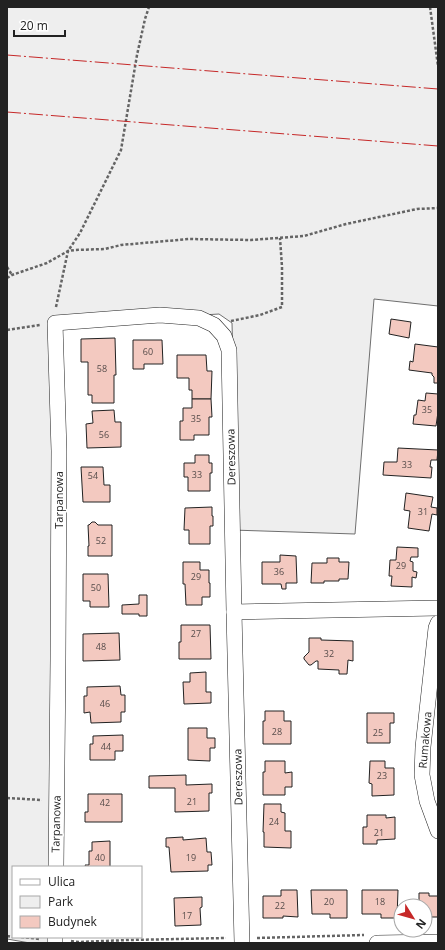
<svg xmlns="http://www.w3.org/2000/svg" width="445" height="950" viewBox="0 0 445 950" font-family="'Open Sans',sans-serif">
	<style>
		.green { fill: #eee; stroke: #6f6f6f }
		.building { fill: #f3c9c0; stroke: #222 }
		.lines { fill: none; stroke-linecap: round; stroke-linejoin: round }
		.minor-casing { stroke: #222; stroke-width: 16 }
		.path { stroke: #646464; stroke-width: 2.5; stroke-dasharray: 3 2; stroke-linecap: butt }
		.minor { stroke: #fff; stroke-width: 15 }
		.power { stroke: #c62828; stroke-width: 1; stroke-dasharray: 14 3 2 3; stroke-linecap: butt }
		.labels { text-anchor: middle; stroke-width: 3; stroke-linejoin: round; paint-order: stroke }
		.number-label { font-size: 9px; fill: #564c4a }
		.street-label { font-size: 11px; fill: #222; stroke: #fff }
	</style>
	<rect width="100%" height="100%" fill="#fff"/>
	<!-- green -->
	<polygon class="green" points="7,7 438,7 438,306 374,299 355,534 232,530 234,400 232,323 219,314 56,324 50,867 13,867 13,937 48,937 48,943 30,943 7,939"/>
	<!-- building -->
	<g class="building">
		<polygon points="391,319 411,322 409,338 389,334"/>
		<polygon points="115,338 116,375 114,375 114,403 92,403 92,395 88,395 88,362 81,362 81,339"/>
		<polygon points="133,340 162,340 163,364 144,364 144,369 133,369"/>
		<polygon points="415,344 438,347 438,383 434,383 434,377 432,375 432,373 409,370 410,361 413,362"/>
		<polygon points="177,355 206,355 207,371 212,371 211,399 192,399 192,390 189,390 189,378 177,378"/>
		<polygon points="426,393 438,394 438,412 436,426 413,424 414,415 416,415 418,400 425,401"/>
		<polygon points="192,399 211,399 212,417 209,417 209,435 194,435 194,440 180,440 180,421 183,421 183,408 192,408"/>
		<polygon points="114,410 115,422 121,422 121,447 87,448 86,424 93,423 92,411"/>
		<polygon points="398,448 438,450 437,460 431,460 430,467 432,467 431,478 383,475 384,462 397,462"/>
		<polygon points="195,455 209,455 209,463 212,463 212,473 210,473 210,491 188,491 188,477 184,477 184,463 195,463"/>
		<polygon points="81,467 103,467 104,485 110,485 110,502 83,502"/>
		<polygon points="406,493 433,497 431,507 437,508 437,515 432,514 429,531 408,528 410,511 404,510"/>
		<polygon points="212,507 212,516 213,516 213,526 210,526 210,544 189,544 189,530 184,530 185,508"/>
		<polygon points="92,522 95,522 98,525 112,525 112,556 88,556 88,546 89,546 88,525 89,525"/>
		<polygon points="397,547 418,548 418,557 411,557 410,561 413,562 413,571 417,572 416,578 412,577 412,587 391,586 392,576 389,576 390,560 396,560"/>
		<polygon points="280,555 296,556 297,583 286,583 286,589 282,589 281,584 262,584 262,562 280,562"/>
		<polygon points="327,558 339,558 339,562 349,562 348,579 339,579 339,581 324,581 324,583 311,583 312,563 327,563"/>
		<polygon points="183,562 200,562 200,570 209,570 209,583 210,583 210,597 202,597 202,605 186,605 185,584 183,584"/>
		<polygon points="83,574 108,574 109,607 90,607 90,601 83,601"/>
		<polygon points="139,595 147,595 147,616 139,616 139,614 122,614 122,605 139,604"/>
		<polygon points="181,625 210,625 211,659 179,659 179,642 181,642"/>
		<polygon points="119,633 120,660 83,661 83,634"/>
		<polygon points="309,638 321,638 321,640 353,641 353,661 348,660 347,674 339,674 339,670 318,669 318,661 316,661 311,665 309,665 304,659 304,657 309,652"/>
		<polygon points="206,672 206,692 211,692 211,703 184,704 183,682 190,682 190,673"/>
		<polygon points="120,686 121,695 125,695 125,712 121,712 121,722 91,723 90,712 84,713 84,696 87,696 87,687"/>
		<polygon points="265,711 284,711 284,721 291,721 291,744 263,744 263,721 265,721"/>
		<polygon points="367,713 394,713 394,723 390,723 390,743 367,743"/>
		<polygon points="188,728 207,728 207,738 215,738 215,748 210,748 210,761 188,760"/>
		<polygon points="123,735 123,751 115,751 115,760 90,760 90,744 93,744 93,736"/>
		<polygon points="265,761 285,761 285,773 292,772 292,787 285,787 285,795 263,795 263,772 265,772"/>
		<polygon points="370,761 385,761 385,768 394,768 394,795 372,796 372,784 369,783"/>
		<polygon points="186,775 186,785 212,784 212,793 209,793 209,811 175,812 175,788 149,788 149,776"/>
		<polygon points="88,794 122,794 122,822 85,822 85,812 88,812"/>
		<polygon points="264,804 281,804 281,812 285,813 285,831 291,831 291,848 264,847 264,832 263,832"/>
		<polygon points="367,815 386,815 386,818 395,817 395,839 377,840 377,844 363,844 363,827 367,827"/>
		<polygon points="183,837 183,840 206,838 207,852 211,852 212,865 208,865 208,871 171,872 169,847 166,847 166,838"/>
		<polygon points="110,841 110,867 86,867 85,865 89,865 89,851 92,851 92,842"/>
		<polygon points="281,890 297,890 298,917 283,916 283,918 263,918 263,896 281,896"/>
		<polygon points="311,890 347,890 347,918 330,918 330,914 312,914"/>
		<polygon points="362,890 398,890 397,918 381,918 381,914 362,914"/>
		<polygon points="419,893 429,893 429,896 438,896 438,917 425,917 425,906 419,906"/>
		<polygon points="202,897 202,907 200,908 201,925 175,926 174,898"/>
	</g>
	<g class="lines">
		<defs>
			<g id="minor">
				<polyline points="234,612 438,608"/>
				<polyline points="438,623 436,628 423,747 422,775 427,801 438,831"/>
				<polyline points="56,867 58,660 59,451 55,323 160,315 199,318 214,325 224,336 229,350 234,612 242,943"/>
				<polyline points="55,943 55,937"/>
				<polyline points="377,943 438,942"/>
			</g>
		</defs>
		<!-- minor casing -->
		<use href="#minor" class="minor-casing"/>
		<!-- path -->
		<g class="path">
			<polyline points="430,7 438,66"/>
			<polyline points="7,267 12,275"/>
			<polyline points="7,278 12,275 47,263 68,251 75,250 105,249 121,245 189,239 251,240 304,236 346,224 417,209 438,208"/>
			<polyline points="56,307 68,251 80,233 121,150 137,55 145,19 149,7"/>
			<polyline points="231,321 260,315 282,307 282,267 280,238"/>
			<polyline points="7,330 40,325"/>
			<polyline points="7,798 42,800"/>
			<polyline points="7,936 13,937"/>
			<polyline points="21,937 40,939"/>
			<polyline points="257,938 364,935"/>
			<polyline points="71,941 79,942 129,940 226,938"/>
		</g>
		<!-- minor -->
		<use href="#minor" class="minor"/>
		<!-- power -->
		<g class="power">
			<polyline points="7,55 438,89"/>
			<polyline points="7,112 438,146"/>
		</g>
	</g>
	<g class="labels">
		<!-- number labels -->
		<g class="number-label">
			<text x="148" y="355">60</text>
			<text x="102" y="372">58</text>
			<text x="427" y="413">35</text>
			<text x="196" y="422">35</text>
			<text x="104" y="438">56</text>
			<text x="407" y="468">33</text>
			<text x="197" y="478">33</text>
			<text x="93" y="479">54</text>
			<text x="423" y="515">31</text>
			<text x="101" y="544">52</text>
			<text x="401" y="569">29</text>
			<text x="279" y="575">36</text>
			<text x="196" y="580">29</text>
			<text x="96" y="591">50</text>
			<text x="196" y="637">27</text>
			<text x="101" y="650">48</text>
			<text x="329" y="657">32</text>
			<text x="105" y="707">46</text>
			<text x="277" y="735">28</text>
			<text x="378" y="736">25</text>
			<text x="106" y="750">44</text>
			<text x="382" y="779">23</text>
			<text x="192" y="805">21</text>
			<text x="105" y="806">42</text>
			<text x="274" y="825">24</text>
			<text x="379" y="836">21</text>
			<text x="100" y="861">40</text>
			<text x="191" y="861">19</text>
			<text x="329" y="905">20</text>
			<text x="380" y="905">18</text>
			<text x="280" y="909">22</text>
			<text x="187" y="919">17</text>
		</g>
		<!-- street labels -->
		<g class="street-label">
			<text transform="translate(231 457) rotate(-91)" y="4">Dereszowa</text>
			<text transform="translate(59 500) rotate(-90)" y="4">Tarpanowa</text>
			<text transform="translate(425 740) rotate(-85)" y="4">Rumakowa</text>
			<text transform="translate(238 777) rotate(-91)" y="4">Dereszowa</text>
			<text transform="translate(56 824) rotate(-89)" y="4">Tarpanowa</text>
		</g>
	</g>
	<!-- border -->
	<rect width="445" height="950" fill="none" stroke="#222222" stroke-width="16"/>
	<!-- legend -->
	<rect x="12" y="866" width="130" height="72" fill="#ffffff" stroke="#a7a7a7"/>
	<rect x="20" y="879" width="20" height="6" fill="#ffffff" stroke="#a7a7a7"/>
	<text x="48" y="886" font-size="12" fill="#222222">Ulica</text>
	<rect x="20" y="896" width="20" height="12" fill="#eeeeee" stroke="#a7a7a7"/>
	<text x="48" y="906" font-size="12" fill="#222222">Park</text>
	<rect x="20" y="916" width="20" height="12" fill="#f3c9c0" stroke="#a7a7a7"/>
	<text x="48" y="926" font-size="12" fill="#222222">Budynek</text>
	<!-- north arrow -->
	<g transform="translate(413 918) rotate(127)"><circle r="19" fill="#ffffff" stroke="#a7a7a7"/>
	<path d="M0-3L7 15L0 10L-7 15Z" fill="#c62828"/>
	<text y="-6" font-size="11" font-weight="bold" text-anchor="middle" fill="#222222">N</text>
	</g>
	<!-- scale -->
	<path d="M14 30v6h51v-6" fill="none" stroke="#222222" stroke-width="2"/>
	<text x="20" y="30" font-size="12" fill="#222222" stroke="#ffffff" stroke-width="3" paint-order="stroke">20 m</text>
</svg>
